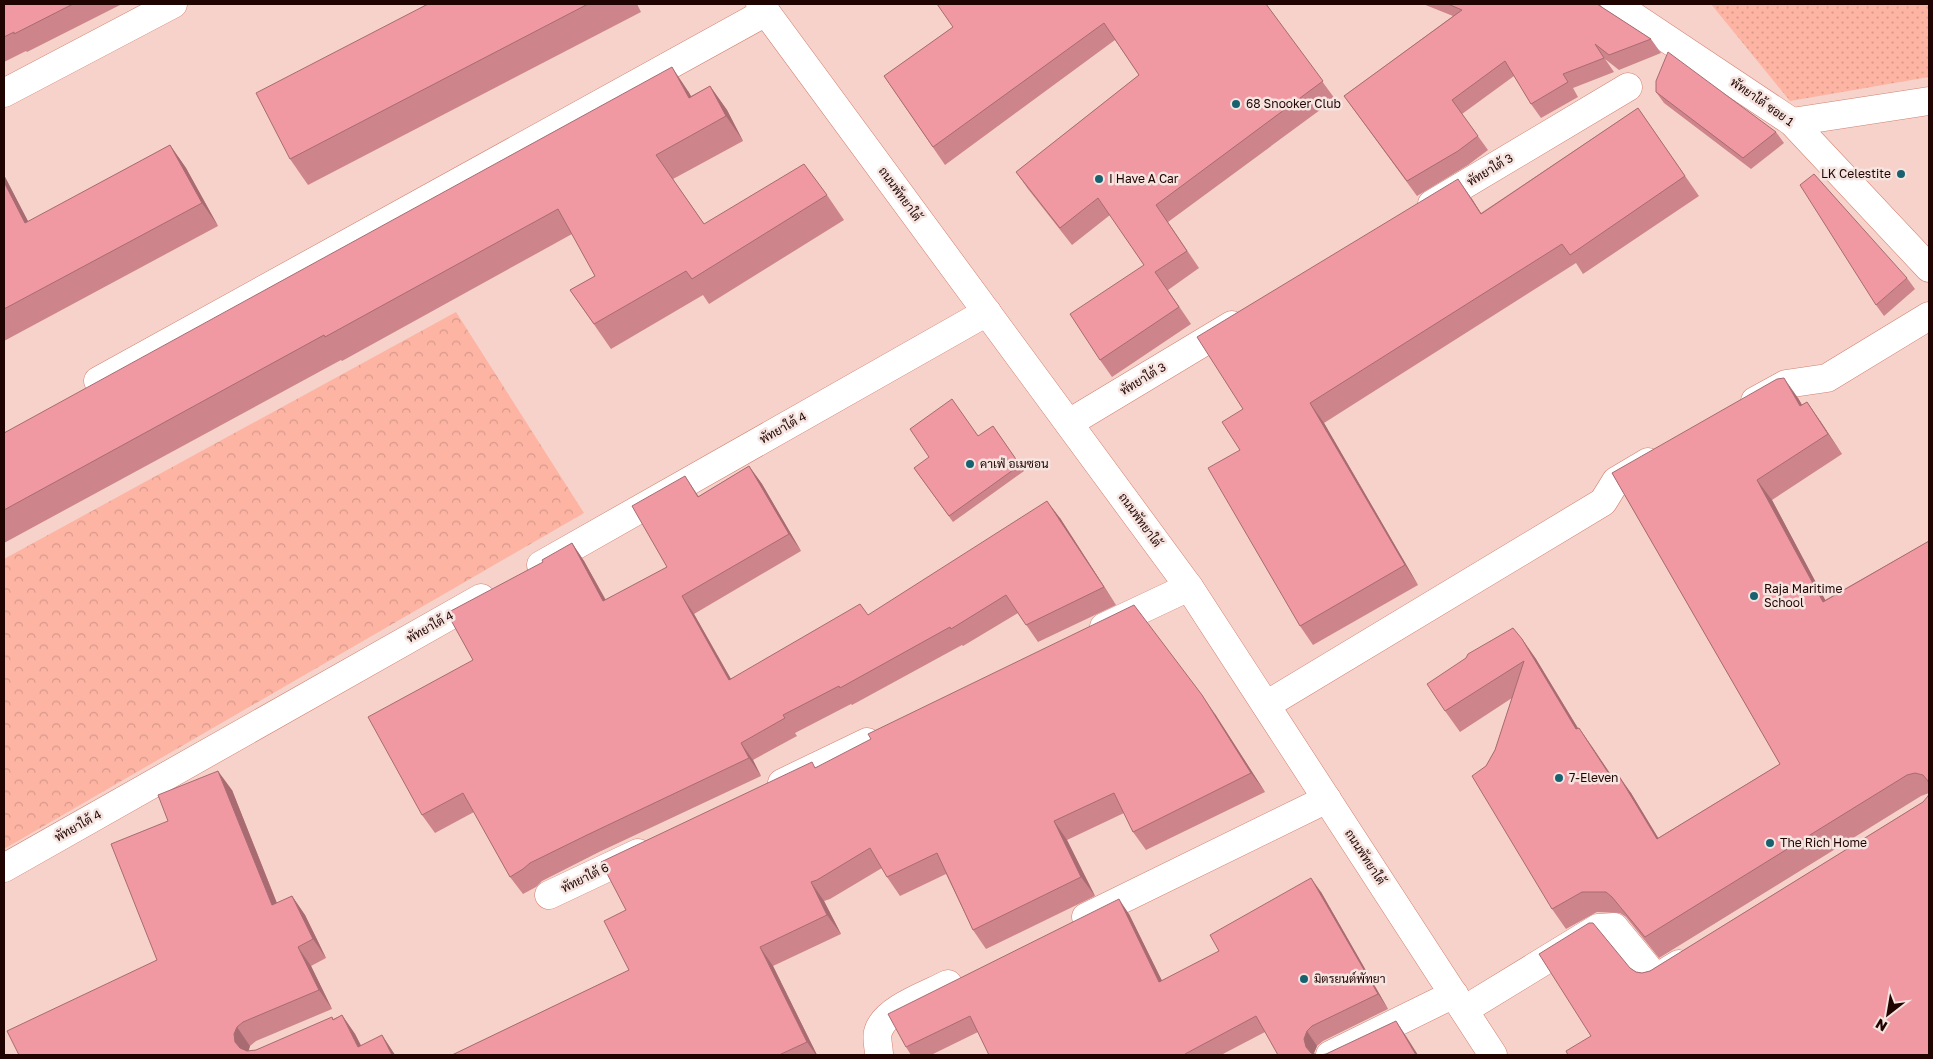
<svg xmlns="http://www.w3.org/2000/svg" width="1933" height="1059" viewBox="0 0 1933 1059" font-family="'Golos Text',Sarabun,sans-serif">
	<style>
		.grass { fill: url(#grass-dots) }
		.forest { fill: url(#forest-crowns) }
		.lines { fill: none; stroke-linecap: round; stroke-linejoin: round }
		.minor-casing { stroke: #d38170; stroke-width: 29 }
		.major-casing { stroke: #d38170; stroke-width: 29 }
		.minor { stroke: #fff; stroke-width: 28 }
		.major { stroke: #fff; stroke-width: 28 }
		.wall { fill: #ce848b }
		.shaded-wall { fill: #a86b71 }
		.building { fill: #f099a2; stroke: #a86b71 }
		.poi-dot { fill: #186270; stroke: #f6e4e0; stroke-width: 2 }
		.labels { text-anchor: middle; stroke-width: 5; stroke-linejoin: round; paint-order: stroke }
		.street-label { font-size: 12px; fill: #200402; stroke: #f6e4e0 }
		.poi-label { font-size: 12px; fill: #200402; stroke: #f6e4e0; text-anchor: start }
	</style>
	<defs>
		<pattern id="grass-dots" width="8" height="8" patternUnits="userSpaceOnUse" patternTransform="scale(1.25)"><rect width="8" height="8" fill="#fdb4a3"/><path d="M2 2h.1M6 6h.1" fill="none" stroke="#d9998b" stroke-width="1.8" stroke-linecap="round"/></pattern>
		<pattern id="forest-crowns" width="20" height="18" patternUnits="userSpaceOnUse" patternTransform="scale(1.25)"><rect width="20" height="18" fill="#fdb4a3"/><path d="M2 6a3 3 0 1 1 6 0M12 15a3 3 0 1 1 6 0" fill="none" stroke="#d9998b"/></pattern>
	</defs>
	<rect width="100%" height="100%" fill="#f6d2ca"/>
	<!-- grass -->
	<polygon class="grass" points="1711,4 1929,4 1929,77 1790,101"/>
	<!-- forest -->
	<polygon class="forest" points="456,312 584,513 4,849 4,559"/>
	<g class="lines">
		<defs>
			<g id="minor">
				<polyline points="1615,4 1792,122 1929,268"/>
				<polyline points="4,93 173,4"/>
				<polyline points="1792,122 1929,101"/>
				<polyline points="1432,204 1628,87"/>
				<polyline points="98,381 766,12"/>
				<polyline points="1755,401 1786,384 1827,378 1929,316"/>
				<polyline points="1069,423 1232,325"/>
				<polyline points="541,565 987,312"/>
				<polyline points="1104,627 1189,587"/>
				<polyline points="1266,705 1603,502 1616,481 1648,462"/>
				<polyline points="782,783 867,742"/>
				<polyline points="4,868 481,598"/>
				<polyline points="549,895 638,853"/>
				<polyline points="1086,917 1327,799"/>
				<polyline points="1464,1010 1598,928 1614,927 1656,978 1679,964"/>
				<path d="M879 1055C879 1048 876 1038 878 1032 884 1009 929 994 948 984"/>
				<polyline points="1330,1055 1454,994"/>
			</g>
			<polyline id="major" points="760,4 1189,587 1493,1055"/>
		</defs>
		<!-- minor casing -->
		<use href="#minor" class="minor-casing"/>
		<!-- major casing -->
		<use href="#major" class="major-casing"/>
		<!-- minor -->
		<use href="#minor" class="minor"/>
		<!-- major -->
		<use href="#major" class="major"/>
	</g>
	<!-- wall -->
	<g class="wall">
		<polygon points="4,4 122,4 27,52 26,51 4,62"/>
		<polygon points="428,4 637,4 641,12 308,185 290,159"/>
		<polygon points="1266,4 1335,99 1168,222 1199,268 1168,290 1191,324 1112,377 1100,360 1144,265 1110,215 1072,245 1028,189 1016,172 1139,75 1115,40 945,165 884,76 953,27"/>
		<polygon points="1423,4 1597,4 1651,39 1661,53 1619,70 1605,59 1614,72 1573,88 1578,97 1541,118 1531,104 1514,76 1462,114 1488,150 1468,165 1417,196 1344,96 1453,16"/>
		<polygon points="710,86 727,110 743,141 673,179 704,224 827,195 844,220 709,304 703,295 611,349 570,290 595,276 572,234 342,361 341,360 4,543 4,433 688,91 691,96"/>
		<polygon points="1656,92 1776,132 1784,143 1751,169 1664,103"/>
		<polygon points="1638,108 1699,196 1583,274 1576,263 1324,423 1418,585 1313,645 1300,626 1243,409 1472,199 1481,213"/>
		<polygon points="170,145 186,168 218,226 4,341 4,175 28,222"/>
		<polygon points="1907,278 1915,289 1884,316 1876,305"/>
		<polygon points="1798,398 1802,405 1807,402 1842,454 1772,500 1825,600 1929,541 1929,1055 1591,1036 1630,968 1636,972 1642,973 1650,971 1923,802 1928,796 1929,793 1921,796 1659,958 1626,917 1620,913 1597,912 1566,929 1552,909 1486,766 1495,750 1512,698 1460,732 1445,711 1522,639 1536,659 1578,728 1579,728 1612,777 1631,793 1658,838 1780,764 1612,473"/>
		<polygon points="993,426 1024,471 953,522 914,468 978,436"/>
		<polygon points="749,466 762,484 801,551 694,614 731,679 868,615 1060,518 1116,605 1038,642 1018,613 963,646 962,645 852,705 851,704 795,733 797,736 753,760 761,776 599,852 542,881 536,887 523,894 510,877 474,812 435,833 422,815 473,660 543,562 572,543 584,561 606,600 667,567 699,496"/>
		<polygon points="1215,714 1265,792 1146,850 1133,832 1124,813 1067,840 1095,896 986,949 973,930 946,874 900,896 887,877 882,868 830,899 824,901 841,934 773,966 817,1055 452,1055 629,970 626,910 816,767"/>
		<polygon points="232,790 277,903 292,896 305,915 326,958 311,966 332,1009 256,1041 250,1046 248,1051 256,1050 333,1019 342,1015 355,1034 361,1046 382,1035 395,1055 19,1055 157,960 168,821"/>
		<polygon points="1321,892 1388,1009 1323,1041 1317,1046 1314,1053 1265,1032 1221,1055 989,1055 978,1032 931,1055 911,1055 906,1047 1129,914 1162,981 1219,951"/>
	</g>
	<!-- shaded-wall -->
	<g class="shaded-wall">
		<polygon points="672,67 688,91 706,122 689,98"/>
		<polygon points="710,86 727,110 743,141 726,116"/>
		<polygon points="170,145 186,168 218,226 202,203"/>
		<polygon points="4,175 41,246 25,223 4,182"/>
		<polygon points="1458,179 1472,199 1494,234 1481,214"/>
		<polygon points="1784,378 1798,398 1814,426 1800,406"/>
		<polygon points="1807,402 1821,422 1842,454 1828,434"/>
		<polygon points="1310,403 1324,423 1418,585 1405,565"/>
		<polygon points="749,466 762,484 801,551 789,534"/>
		<polygon points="685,476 697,494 710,514 698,497"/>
		<polygon points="1757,480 1772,500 1837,622 1823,602"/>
		<polygon points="1047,501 1060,518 1116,605 1104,587"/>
		<polygon points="572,543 584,561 616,619 603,601"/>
		<polygon points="682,596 694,614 741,697 729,680"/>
		<polygon points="1522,639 1536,659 1591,750 1576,729"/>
		<polygon points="1202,695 1215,714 1265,792 1251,773"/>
		<polygon points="1579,728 1593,748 1626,797 1611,777"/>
		<polygon points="741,743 753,760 761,776 749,758"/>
		<polygon points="218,771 232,790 285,924 272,905"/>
		<polygon points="1617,773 1631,793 1671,859 1657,839"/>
		<polygon points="1054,821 1067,840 1095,896 1081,877"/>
		<polygon points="1311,878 1321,892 1388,1009 1378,994"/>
		<polygon points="811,882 824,901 841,934 827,915"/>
		<polygon points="292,896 305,915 326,958 313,939"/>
		<polygon points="1119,899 1129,914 1170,997 1159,982"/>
		<polygon points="298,947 311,966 332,1009 319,990"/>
		<polygon points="760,947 773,966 817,1055 816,1055 807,1042"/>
		<polygon points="342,1015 355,1034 366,1055 358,1047"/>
		<polygon points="1396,1021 1406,1036 1418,1055 1416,1055"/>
		<polygon points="237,1027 250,1046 248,1053 245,1055 235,1042 234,1034"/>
		<polygon points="1307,1031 1317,1046 1314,1053 1315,1055 1311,1055 1306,1047 1304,1039"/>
		<polygon points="382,1035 395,1055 392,1055"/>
	</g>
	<!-- building -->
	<g class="building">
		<polygon points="4,4 73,4 14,34 14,32 4,37"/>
		<polygon points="428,4 588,4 290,159 256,93"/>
		<polygon points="937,4 1266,4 1323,81 1156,205 1187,251 1155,272 1179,307 1100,360 1070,314 1144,265 1098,198 1060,228 1016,172 1139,75 1104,23 933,147 884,76 953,27"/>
		<polygon points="1448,4 1597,4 1651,39 1609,55 1595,44 1604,58 1563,74 1568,82 1531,104 1505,61 1452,100 1478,136 1458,151 1407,181 1344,96 1462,10"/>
		<polygon points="1668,52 1776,132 1743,158 1656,92 1656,81"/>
		<polygon points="672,67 689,98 710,86 726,116 656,155 704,224 804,164 827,195 692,279 686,271 594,324 570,290 595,276 558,209 325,337 324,335 4,510 4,433"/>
		<polygon points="1638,108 1685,176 1570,255 1562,244 1310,403 1405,565 1300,626 1208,468 1240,450 1222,422 1243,409 1197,337 1458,179 1481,214"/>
		<polygon points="170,145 202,203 4,309 4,182 25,223"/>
		<polygon points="1814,174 1907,278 1876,305 1800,185"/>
		<polygon points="1784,378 1800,406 1807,402 1828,434 1757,480 1823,602 1929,541 1929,785 1928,781 1923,775 1915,773 1907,775 1645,937 1612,897 1606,892 1582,892 1552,909 1472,776 1486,766 1495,750 1524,661 1445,711 1427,684 1466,658 1468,654 1513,628 1522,639 1576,729 1579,728 1611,777 1617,773 1657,839 1780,764 1612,473 1777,379"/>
		<polygon points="952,399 978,436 993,426 1020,465 949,516 914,468 929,457 910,429"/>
		<polygon points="749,466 789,534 682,596 729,680 860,604 868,615 1047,501 1104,587 1026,625 1006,595 951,629 950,627 840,688 839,686 783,715 785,718 741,743 749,758 587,835 530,863 523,869 510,877 463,793 422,815 368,717 473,660 447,613 543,562 542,560 572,543 603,601 667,567 632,506 685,476 698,497"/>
		<polygon points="1134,605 1202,695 1251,773 1133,832 1114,793 1054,821 1081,877 973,930 937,853 887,877 870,848 817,880 811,882 827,915 760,947 807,1042 779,1055 452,1055 629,970 604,921 626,910 601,862 812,762 815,768 871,739 868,734"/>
		<polygon points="218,771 272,905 292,896 313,939 298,947 319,990 243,1022 237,1027 234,1034 235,1042 240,1048 247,1051 256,1050 332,1017 333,1020 342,1015 358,1047 382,1035 392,1055 19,1055 7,1031 157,960 111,844 168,821 158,795"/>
		<polygon points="1929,793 1929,1055 1568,1055 1566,1051 1591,1036 1539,954 1589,923 1593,923 1630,968 1636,972 1642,973 1650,971 1923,802 1928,796"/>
		<polygon points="1311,878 1378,994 1312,1026 1307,1031 1304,1039 1306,1047 1311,1053 1317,1055 1278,1055 1256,1016 1185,1054 1185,1055 989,1055 970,1016 906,1047 888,1014 1119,899 1159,982 1219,951 1210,935"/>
		<polygon points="1396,1021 1416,1055 1320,1055 1326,1054"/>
	</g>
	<!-- markers -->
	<g class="poi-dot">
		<circle cx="1236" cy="104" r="5"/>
		<circle cx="1901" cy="174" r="5"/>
		<circle cx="1099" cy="179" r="5"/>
		<circle cx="970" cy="464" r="5"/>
		<circle cx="1754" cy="596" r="5"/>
		<circle cx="1559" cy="778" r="5"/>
		<circle cx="1770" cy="843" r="5"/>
		<circle cx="1304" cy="979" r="5"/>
	</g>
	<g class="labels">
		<!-- street labels -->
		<g class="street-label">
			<text transform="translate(1762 102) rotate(35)" y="4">พัทยาใต้ ซอย 1</text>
			<text transform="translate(1490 170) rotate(-31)" y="4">พัทยาใต้ 3</text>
			<text transform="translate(900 194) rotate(54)" y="4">ถนนพัทยาใต้</text>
			<text transform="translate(1143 379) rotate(-31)" y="4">พัทยาใต้ 3</text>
			<text transform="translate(783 428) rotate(-29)" y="4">พัทยาใต้ 4</text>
			<text transform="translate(1140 520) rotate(54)" y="4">ถนนพัทยาใต้</text>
			<text transform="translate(430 627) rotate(-29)" y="4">พัทยาใต้ 4</text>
			<text transform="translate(78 826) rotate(-29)" y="4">พัทยาใต้ 4</text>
			<text transform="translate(1365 857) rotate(57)" y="4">ถนนพัทยาใต้</text>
			<text transform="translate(585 878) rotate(-26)" y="4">พัทยาใต้ 6</text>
		</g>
		<!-- poi labels -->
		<g class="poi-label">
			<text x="1246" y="108">68 Snooker Club</text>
			<text x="1891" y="178" text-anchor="end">LK Celestite</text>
			<text x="1109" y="183">I Have A Car</text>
			<text x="980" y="468">คาเฟ่ อเมซอน</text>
			<text x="1764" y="593">Raja Maritime<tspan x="1764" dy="14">School</tspan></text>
			<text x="1569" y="782">7-Eleven</text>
			<text x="1780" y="847">The Rich Home</text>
			<text x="1314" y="983">มิตรยนต์พัทยา</text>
		</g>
	</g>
	<!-- border -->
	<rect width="1933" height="1059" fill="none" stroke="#200402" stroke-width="10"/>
	<!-- north arrow -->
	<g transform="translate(1888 1014) rotate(211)" stroke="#f6e4e0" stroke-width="4" paint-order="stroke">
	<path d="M0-4L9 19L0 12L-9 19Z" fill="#200402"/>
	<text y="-8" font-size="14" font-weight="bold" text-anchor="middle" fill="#200402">N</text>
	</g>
</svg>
